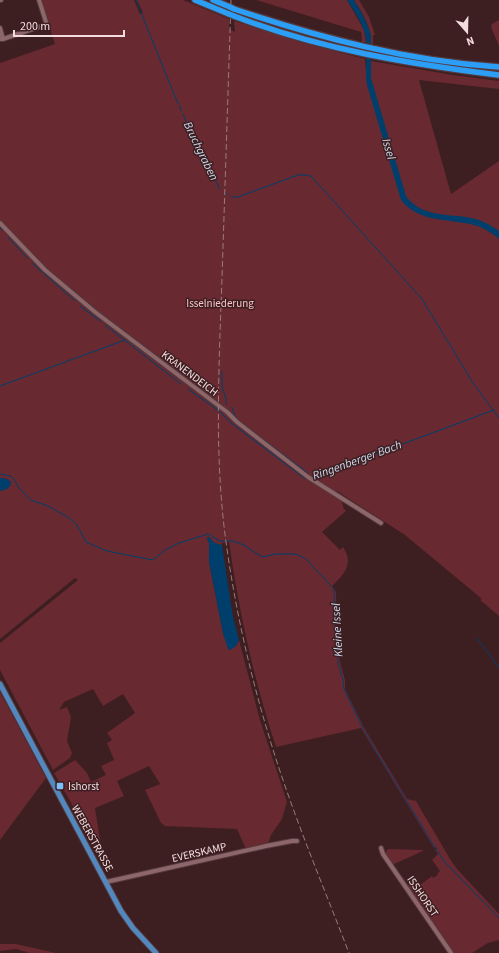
<svg xmlns="http://www.w3.org/2000/svg" width="499" height="953" viewBox="0 0 499 953" font-family="'Source Sans 3',sans-serif">
	<style>
		.green { fill: #682931 }
		.water { fill: #003f6b }
		.lines { fill: none; stroke-linecap: round; stroke-linejoin: round }
		.stream { stroke: #003f6b; stroke-width: 1 }
		.minor-casing { stroke: #55393d; stroke-width: 6 }
		.major-casing { stroke: #55393d; stroke-width: 7 }
		.highway-casing { stroke: #55393d; stroke-width: 8 }
		.minor { stroke: #8c6669; stroke-width: 4 }
		.major { stroke: #5288bd; stroke-width: 5 }
		.highway { stroke: #2c9ef5; stroke-width: 5.5 }
		.rail { stroke: #977c7e; stroke-width: 1; stroke-dasharray: 6 3; stroke-linecap: butt }
		.highway-bridge-casing { stroke: #55393d; stroke-width: 8; stroke-linecap: butt }
		.highway-bridge { stroke: #2c9ef5; stroke-width: 5.5 }
		.poi-dot { fill: #7dbef9; stroke: #3d1e21; stroke-width: 1.5 }
		.labels { text-anchor: middle; stroke-width: 3; stroke-linejoin: round; paint-order: stroke }
		.park-label { font-size: 11px; fill: #f9c5c7; stroke: #3d1e21 }
		.street-label { font-size: 11px; fill: #f2dcdd; stroke: #3d1e21 }
		.poi-label { font-size: 11px; fill: #f2dcdd; stroke: #3d1e21; text-anchor: start }
		.water-label { font-size: 12px; font-style: italic; fill: #cbdced; stroke: #3d1e21 }
	</style>
	<rect width="100%" height="100%" fill="#3d1e21"/>
	<!-- green -->
	<g class="green">
		<path d="M40 0H134L140 14 143 13 137 0H183L229 19V29L235 32 234 21 299 42 365 59 366 70 371 71V61L453 75 499 81V89L419 80 451 194 499 161V616L480 600 482 599 405 535 337 491 332 495 342 501 343 507 346 511 322 532 340 550 343 547C354 563 345 574 332 586L336 592 337 640 340 662 345 680V689L363 726 407 799 416 801 450 859 457 869 499 914V940L488 943 472 953H452L407 886 416 880 420 885 432 876 433 878 438 875 437 874 440 871 432 860 438 854 435 850 437 849 436 847 434 848 361 728 276 747C254 680 239 612 229 542L222 543V545L215 544 209 537 207 538 209 543V562L223 633 230 650 236 646 239 640 260 720 287 802 282 819 271 835 268 844 246 849 237 829 165 826 161 823 145 790 160 784 149 766 117 781 124 796 95 808 104 866C88 835 72 803 54 773L75 760 87 773 91 782 106 775 101 766 114 760 107 743 112 740 107 733 135 713 123 694 103 706 93 689 64 702 59 710 67 707 71 717 67 741 72 753 70 758 53 770 0 670V643L78 580 75 578 0 639V491L7 489 11 482 7 479 0 478V63L55 44Z"/>
		<polygon points="256,0 347,0 364,30 366,42 362,42 361,32"/>
		<path d="M354 0H359L369 17 375 35H373V44H371C371 26 363 14 354 0Z"/>
		<polygon points="499,20 499,46 491,27 492,24"/>
		<polygon points="0,692 46,778 0,840"/>
		<polygon points="388,849 423,850 423,851 392,865 384,854"/>
		<polygon points="0,944 16,944 56,953 30,953 16,949 0,951"/>
	</g>
	<!-- water -->
	<g class="water">
		<path d="M347 0H354C361 11 367 22 371 35V78L406 196C422 219 453 213 476 219 485 222 492 226 499 231V239C492 233 486 229 478 226 451 218 420 224 401 200L367 85C364 69 369 48 365 34 362 22 354 11 347 0Z"/>
		<path d="M0 478C6 478 11 479 11 485L7 489 0 491Z"/>
		<polygon points="209,537 215,543 222,545 233,617 239,640 236,646 230,650 228,649 223,633 209,562 209,543 207,538"/>
	</g>
	<g class="lines">
		<!-- stream -->
		<g class="stream">
			<polyline points="136,0 178,104"/>
			<polyline points="180,106 181,111"/>
			<polyline points="183,114 197,147 218,185 219,189"/>
			<polyline points="226,193 228,195"/>
			<polyline points="232,197 238,197 298,175 305,175 311,176 422,299 473,383 499,418"/>
			<polyline points="0,228 2,230"/>
			<polyline points="8,237 27,258"/>
			<polyline points="32,263 75,301"/>
			<polyline points="80,306 100,321"/>
			<polyline points="105,325 181,384"/>
			<polyline points="222,372 222,387 226,399 226,404"/>
			<polyline points="0,386 125,340"/>
			<polyline points="188,389 219,411 230,422 304,478 308,479"/>
			<polyline points="211,392 214,393"/>
			<polyline points="232,407 234,414 238,420 308,473"/>
			<polyline points="0,474 10,476 14,479 19,488 31,500 48,506 69,518 77,525 86,542 107,551 153,560 165,550 179,543 208,534 220,541 233,541 244,545 262,557 276,554 293,554 298,555 306,559 333,588 334,592 336,639 338,662 343,680 344,689 362,727 375,749 436,849 444,861 499,918"/>
			<polyline points="311,478 494,410"/>
			<polyline points="477,638 499,668"/>
		</g>
		<defs>
			<g id="minor">
				<polyline points="0,0 1,0"/>
				<polyline points="0,28 3,39"/>
				<polyline points="0,39 3,39 45,25 46,22 39,0"/>
				<polyline points="0,223 45,270 95,312 227,412 237,422 308,477 381,523"/>
				<polyline points="381,848 383,854 451,953"/>
				<polyline points="106,882 266,846 292,841 297,841"/>
			</g>
			<polyline id="major" points="0,684 121,911 133,928 156,953"/>
			<g id="highway">
				<polyline points="195,0 229,14"/>
				<polyline points="213,0 230,7"/>
				<path d="M234 9C321 38 407 61 499 67"/>
				<path d="M234 16C319 49 409 64 499 75"/>
			</g>
		</defs>
		<!-- minor casing -->
		<use href="#minor" class="minor-casing"/>
		<!-- major casing -->
		<use href="#major" class="major-casing"/>
		<!-- highway casing -->
		<use href="#highway" class="highway-casing"/>
		<!-- minor -->
		<use href="#minor" class="minor"/>
		<!-- major -->
		<use href="#major" class="major"/>
		<!-- highway -->
		<use href="#highway" class="highway"/>
		<!-- rail -->
		<path class="rail" d="M231 0C228 93 225 186 222 278 219 366 214 455 226 542 235 607 249 670 268 733 290 808 321 880 349 953"/>
		<defs>
			<g id="highway-bridge">
				<polyline points="230,7 234,9"/>
				<polyline points="229,14 234,16"/>
			</g>
		</defs>
		<!-- highway-bridge casing -->
		<use href="#highway-bridge" class="highway-bridge-casing"/>
		<!-- highway-bridge -->
		<use href="#highway-bridge" class="highway-bridge"/>
	</g>
	<!-- markers -->
	<rect class="poi-dot" x="56" y="782" width="8" height="8" rx="2"/>
	<g class="labels">
		<!-- park labels -->
		<g class="park-label">
			<text x="220" y="307">Isselniederung</text>
		</g>
		<!-- street labels -->
		<g class="street-label">
			<text transform="translate(190 373) rotate(37)" y="4">KRANENDEICH</text>
			<text transform="translate(93 838) rotate(61)" y="4">WEBERSTRASSE</text>
			<text transform="translate(199 852) rotate(-13)" y="4">EVERSKAMP</text>
			<text transform="translate(423 896) rotate(56)" y="4">ISSHORST</text>
		</g>
		<!-- poi labels -->
		<g class="poi-label">
			<text x="68" y="790">Ishorst</text>
		</g>
		<!-- water labels -->
		<g class="water-label">
			<text transform="translate(389 149) rotate(74)" y="4">Issel</text>
			<text transform="translate(201 151) rotate(64)" y="4">Bruchgraben</text>
			<text transform="translate(357 460) rotate(-20)" y="4">Ringenberger Bach</text>
			<text transform="translate(337 630) rotate(-93)" y="4">Kleine Issel</text>
		</g>
	</g>
	<!-- north arrow -->
	<g transform="translate(467 32) rotate(160)" stroke="#3d1e21" stroke-width="3" paint-order="stroke">
	<path d="M0-3L7 15L0 10L-7 15Z" fill="#f2dcdd"/>
	<text y="-6" font-size="11" font-weight="bold" text-anchor="middle" fill="#f2dcdd">N</text>
	</g>
	<!-- scale -->
	<path d="M14 30v6h110v-6" fill="none" stroke="#f2dcdd" stroke-width="2"/>
	<text x="20" y="30" font-size="12" fill="#f2dcdd" stroke="#3d1e21" stroke-width="3" paint-order="stroke">200 m</text>
</svg>
